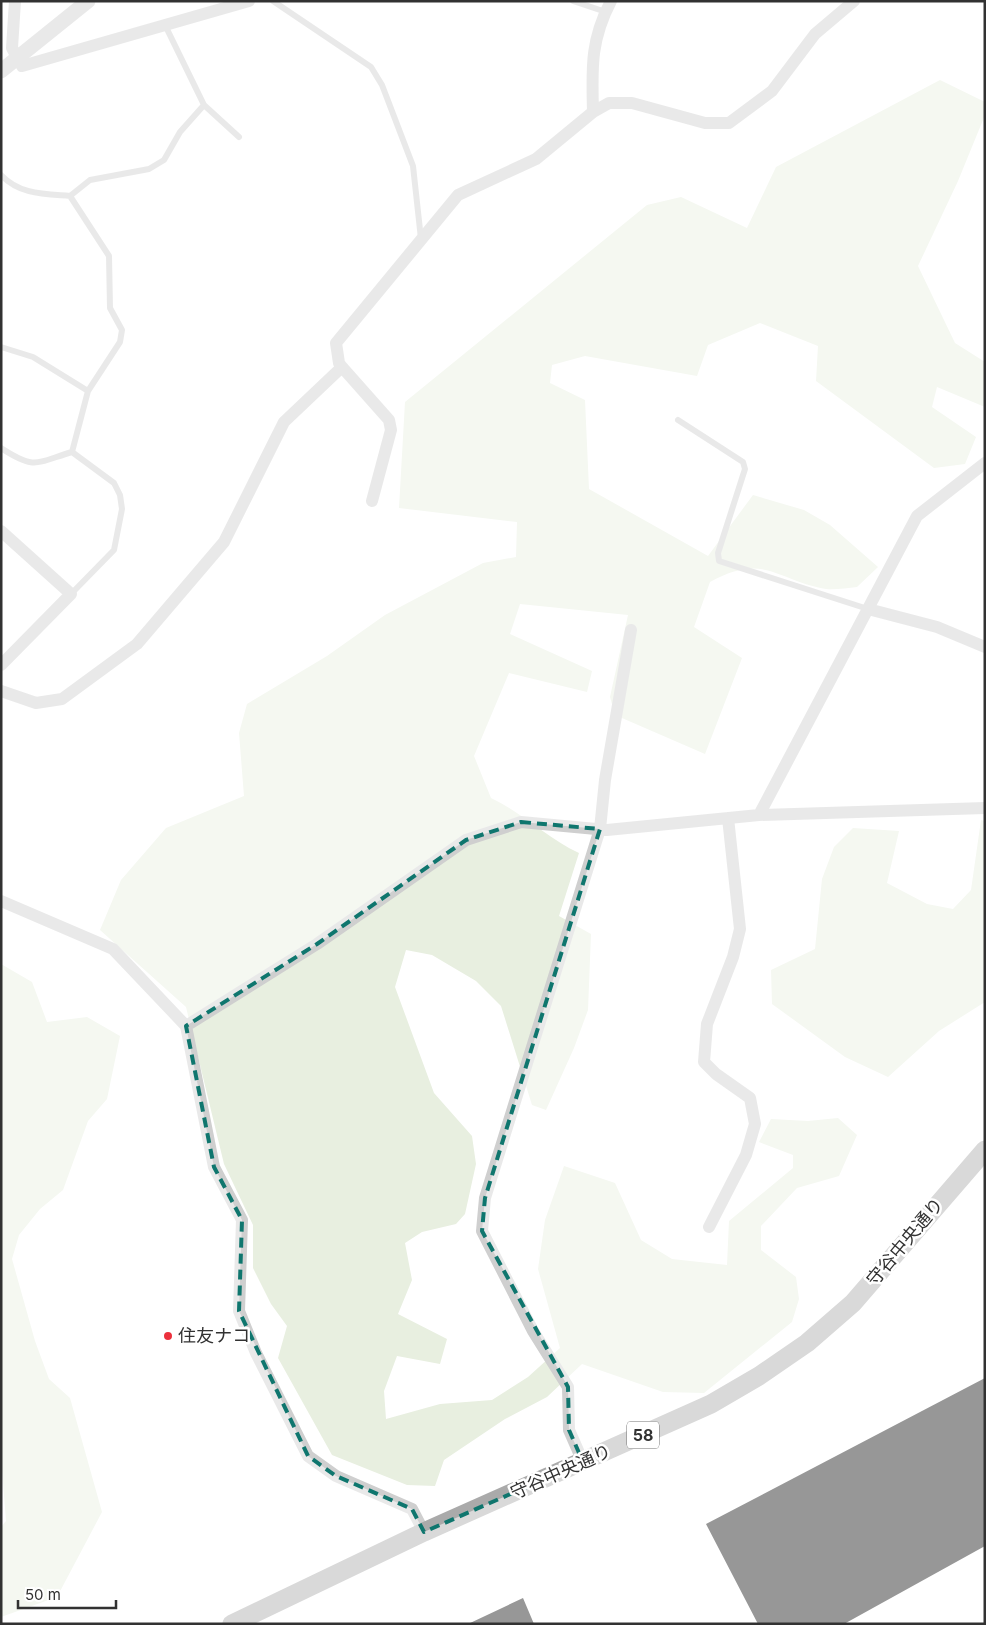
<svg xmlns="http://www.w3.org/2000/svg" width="986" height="1625" viewBox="0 0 986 1625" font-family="Inter,'Noto Sans JP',sans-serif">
  <rect width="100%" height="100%" fill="#fff"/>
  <path fill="#e8efe0" d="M940,80L985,102V115L958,181L918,266L955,343L985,362V407L937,387L932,407L976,437L965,464L934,468L816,381L818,346L760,323L708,345L697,376L585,356L552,365L550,383L585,400L589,489L708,556L753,495L804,510L830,525L878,567L857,587C847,588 835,590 826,589C775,580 765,552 710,582L694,627L742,658L705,754L615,715L610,697L628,615L520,604L510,634L592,671L587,692L509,673L474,756L491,798C523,813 547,838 579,853L559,916L591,934L588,1010L574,1048L546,1110L532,1105L501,1006L476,981L432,955L406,950L395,987L434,1093L472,1136L476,1164L465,1214L456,1224L422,1232L405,1243L412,1280L398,1314L447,1339L440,1364L397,1356L384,1391L386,1419L440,1404L492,1400L528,1377L560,1348L538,1269L545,1220L564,1166L615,1183L641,1240L672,1259L727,1265L729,1221L793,1168V1155L759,1142L771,1119L808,1121L838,1118L857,1135L839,1176L797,1188L761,1226V1250L796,1277L799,1299L792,1322L704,1393L663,1392L582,1364L547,1397L505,1419L444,1460L435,1486L407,1485L332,1455L278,1358L287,1326L271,1304L253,1268V1225L224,1164L186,1007L100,930L121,880L166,828L244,796L239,733L247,704L327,656L385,615L483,563L516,557L517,522L399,508L405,402L647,205L681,197L747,228L776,167Z
    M981,820L985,821V1002L939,1031L888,1077L845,1057L772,1004L771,970L815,949L822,879L834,847L853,828L899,831L887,883L927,904L953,909L971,890Z
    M1,964L32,982L47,1022L87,1017L120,1036L107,1099L88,1121L63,1190L40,1209L19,1235L12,1259L35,1341L49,1379L70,1398L102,1512L57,1597L1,1617V1527L6,1521L1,1457Z"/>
  <path fill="#191919" d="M985,1378V1546L844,1624H758L706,1524Z
    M523,1598L534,1624H468Z"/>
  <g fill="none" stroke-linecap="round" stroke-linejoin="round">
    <path stroke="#cfcfcf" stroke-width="6" d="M273,1L371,67L382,85L413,166L421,239
      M573,1L606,12
      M165,25L204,105L239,137
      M1,175C20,195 45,194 70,196L90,180L149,169L164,160L180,132L204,105
      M70,196L109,256L110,308L122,330L120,342L88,391L72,452L114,483L120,495L122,509L114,550L71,594
      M1,347L33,357L88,391
      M678,420L743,462L745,469L718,553L719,561L868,609
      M1,448C35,470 35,463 72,452"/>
    <path stroke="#cfcfcf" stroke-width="12" d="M15,1L12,48L22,66L249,1
      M593,112L609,103H632L705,123H729L772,91L815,34L854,1
      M372,501L391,430L389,420L342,367L339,363L336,343L458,195L536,159L593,112C592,69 590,41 611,1
      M1,531L71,594L1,665
      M868,609L937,627L985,647
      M1,691L36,703L62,699L137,644L224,542L284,422L342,367
      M759,815L917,516L985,463
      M1,901L113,949L186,1026L214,1167L242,1220L239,1311L256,1353L308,1456L336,1476L412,1509L424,1532
      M186,1026L317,944L466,840L521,822L607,830L759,815L985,808
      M709,1227L746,1155L755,1124L750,1098L716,1074L704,1062L707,1024L733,957L740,929L728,818
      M583,1462L569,1430L568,1387L533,1331L482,1231L485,1198L600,829L605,780L631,630"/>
    <path stroke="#cfcfcf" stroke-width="15" d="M1,71L88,1"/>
    <path stroke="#aaa" stroke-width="19" d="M232,1624L424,1532L711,1404L759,1376L807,1343L853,1303L985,1150"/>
  </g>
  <path d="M0 0H986V1625H0ZM521,822L600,829L485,1198L482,1231L568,1387L569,1430L583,1462L424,1532L412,1509L336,1476L308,1456L239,1311L242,1220L214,1167L186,1026L317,944L466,840Z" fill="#fff" fill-opacity=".55" fill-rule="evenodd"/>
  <path fill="none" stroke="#0f766e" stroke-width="4" stroke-dasharray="10 6" stroke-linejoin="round" d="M521,822L600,829L485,1198L482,1231L568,1387L569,1430L583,1462L424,1532L412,1509L336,1476L308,1456L239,1311L242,1220L214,1167L186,1026L317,944L466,840Z"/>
  <circle fill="#ec303c" stroke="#fff" stroke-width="2" cx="168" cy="1336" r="5"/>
  <g text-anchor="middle" stroke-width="5" stroke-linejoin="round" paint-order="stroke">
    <rect fill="#fff" stroke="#707070" stroke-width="1" x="627" y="1421.5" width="32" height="27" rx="4"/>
    <g font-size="16" font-weight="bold" fill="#323232">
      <text x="643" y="1441">58</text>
    </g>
    <g font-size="18" fill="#323232" stroke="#fff">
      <text transform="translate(905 1242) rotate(-50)" y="6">守谷中央通り</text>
      <text transform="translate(561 1472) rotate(-24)" y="6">守谷中央通り</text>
    </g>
    <g font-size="18" fill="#323232" stroke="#fff" text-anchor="start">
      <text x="178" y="1342">住友ナコ</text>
    </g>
  </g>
  <rect width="986" height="1625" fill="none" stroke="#323232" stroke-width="5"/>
  <path d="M18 1600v8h98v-8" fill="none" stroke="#323232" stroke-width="2.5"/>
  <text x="25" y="1600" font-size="15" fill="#323232" stroke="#ffffff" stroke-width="4" paint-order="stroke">50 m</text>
</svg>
